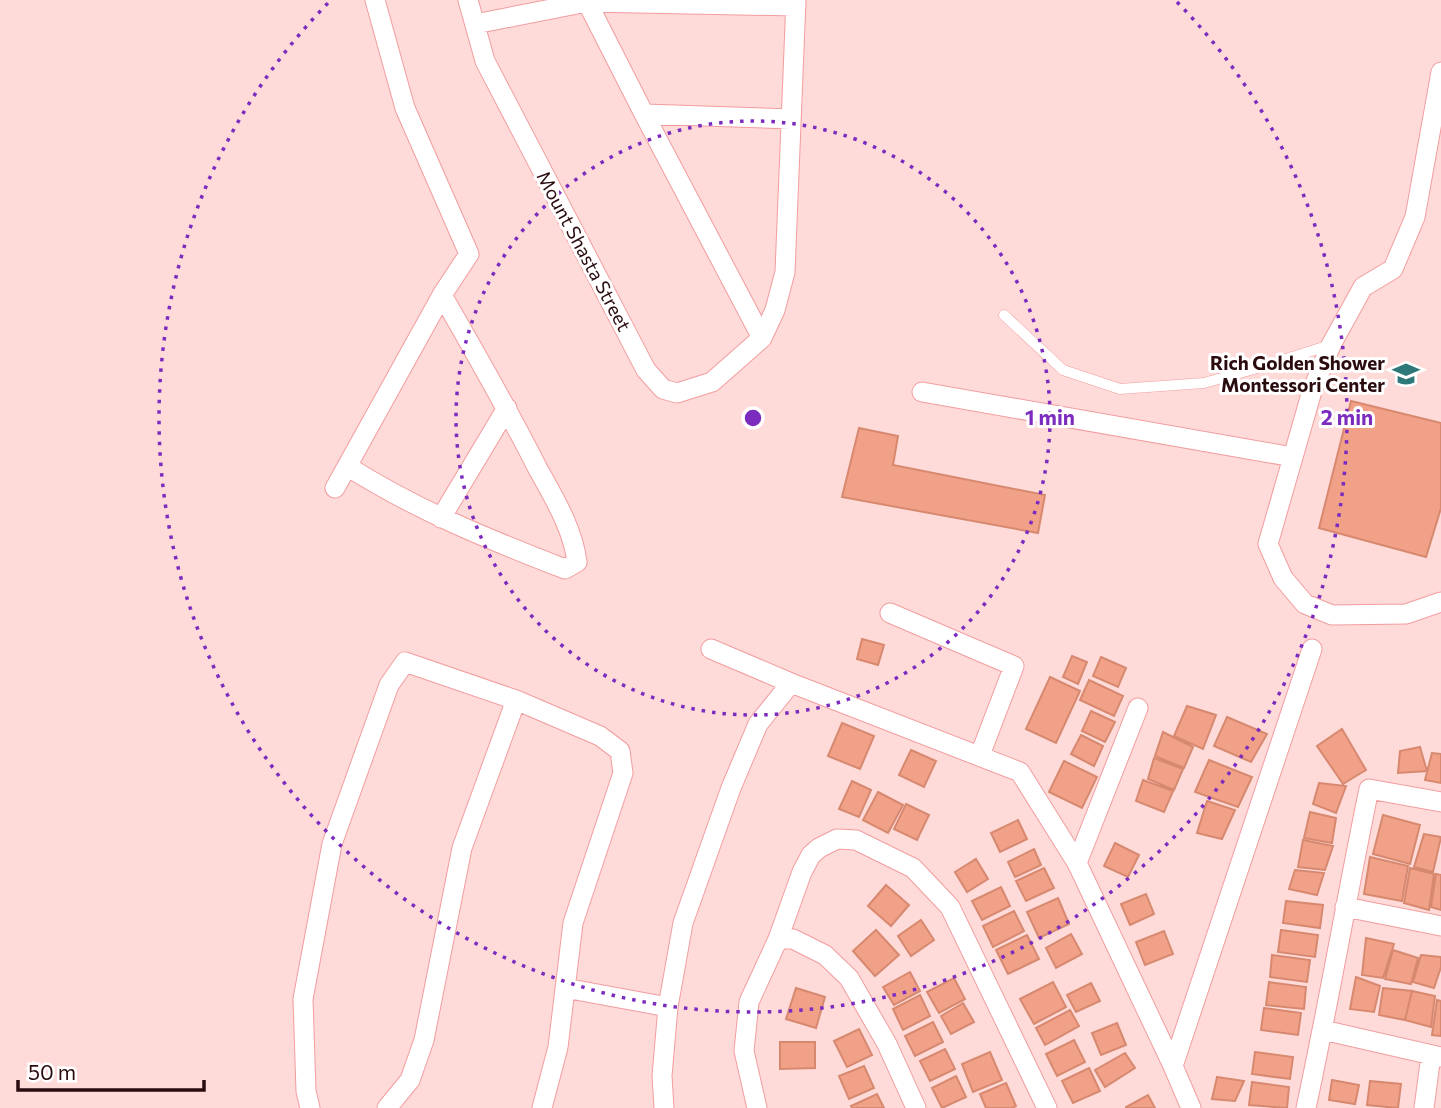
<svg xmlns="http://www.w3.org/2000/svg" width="1441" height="1108" viewBox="0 0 1441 1108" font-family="Commissioner,sans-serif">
  <rect width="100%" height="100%" fill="#fedad9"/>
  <path fill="#f1a188" stroke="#d78970" stroke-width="2" d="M1351,401L1441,423V508L1426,557L1319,528Z
    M859,428L898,436L893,465L1045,495L1038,533L842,497Z
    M862,639L884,645L878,665L857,659Z
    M1072,656L1087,662L1078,684L1063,677Z
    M1101,657L1126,668L1118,687L1093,676Z
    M1050,677L1080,691L1056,743L1026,729Z
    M1089,680L1123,696L1114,716L1080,700Z
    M1187,706L1216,715L1203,749L1174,736Z
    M1091,711L1115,722L1105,742L1082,731Z
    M1227,717L1267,734L1251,762L1214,746Z
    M842,723L874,736L860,769L828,756Z
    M1342,729L1366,770L1343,784L1317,746Z
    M1163,732L1193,747L1184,768L1155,756Z
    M1081,735L1103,746L1094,766L1071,754Z
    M1420,747L1427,771L1398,773L1400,751Z
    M911,750L936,761L924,787L899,775Z
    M1432,753L1441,754V783L1425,780Z
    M1154,758L1183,769L1174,790L1148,779Z
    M1209,760L1252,777L1238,807L1195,792Z
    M1064,761L1097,777L1082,808L1049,792Z
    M1143,780L1173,791L1164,812L1136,801Z
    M852,781L871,790L859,817L839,809Z
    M1319,783L1346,786L1336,813L1313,804Z
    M878,792L903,805L888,833L863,820Z
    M1207,801L1235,810L1222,839L1197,833Z
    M906,804L929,815L917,840L894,829Z
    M1310,812L1336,818L1332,843L1304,838Z
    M1383,815L1420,825L1410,864L1373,854Z
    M1018,820L1027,839L1000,852L991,833Z
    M1424,834L1441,837L1433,872L1414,867Z
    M1303,840L1333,846L1325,870L1298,867Z
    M1115,843L1139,855L1128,877L1104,866Z
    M1034,849L1041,865L1015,877L1008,862Z
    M1370,857L1408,866L1402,901L1364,894Z
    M976,859L988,879L967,892L955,872Z
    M1044,868L1054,888L1026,901L1016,881Z
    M1410,868L1434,874L1429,910L1404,903Z
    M1295,870L1324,873L1317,895L1289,889Z
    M1436,874L1441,875V910L1431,907Z
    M886,885L909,905L891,926L868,906Z
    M1001,887L1010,906L982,920L972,901Z
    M1146,894L1154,914L1130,925L1121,904Z
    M1058,898L1069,924L1039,938L1027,912Z
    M1286,901L1323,905L1320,928L1283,923Z
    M1014,911L1024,931L993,947L983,926Z
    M921,920L934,940L911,956L898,936Z
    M876,930L899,955L875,976L853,951Z
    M1281,930L1318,935L1315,957L1278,952Z
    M1164,931L1173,954L1145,965L1136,942Z
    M1071,934L1082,954L1056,968L1046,948Z
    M1027,935L1039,959L1008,974L996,950Z
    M1366,938L1394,944L1383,978L1362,975Z
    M1393,950L1418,958L1411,984L1385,979Z
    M1272,955L1310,960L1307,982L1270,977Z
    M1421,955L1441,957V967L1434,988L1413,982Z
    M910,972L920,991L894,1005L883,987Z
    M1356,977L1380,986L1374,1012L1350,1009Z
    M954,978L965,999L939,1013L927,992Z
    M1053,982L1066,1007L1034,1024L1020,999Z
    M1269,982L1306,987L1304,1009L1266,1005Z
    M1091,983L1100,1001L1076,1012L1067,995Z
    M796,988L825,997L816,1028L786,1019Z
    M1383,988L1412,991L1405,1020L1379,1015Z
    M1412,991L1435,996L1431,1027L1405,1020Z
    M920,995L930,1016L903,1030L893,1009Z
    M1437,1000L1441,1001V1036L1432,1035Z
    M963,1003L974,1022L951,1034L941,1016Z
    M1264,1008L1301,1013L1298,1035L1261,1030Z
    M1070,1010L1079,1026L1045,1045L1036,1028Z
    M933,1022L943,1042L915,1056L905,1036Z
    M1117,1023L1126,1045L1101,1055L1092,1033Z
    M859,1029L872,1055L847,1067L834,1041Z
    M1074,1040L1085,1062L1057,1076L1046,1054Z
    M780,1042H815V1068L780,1069Z
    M945,1049L955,1069L930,1081L920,1061Z
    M990,1052L1002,1080L973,1092L962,1064Z
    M1255,1052L1293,1057L1290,1079L1252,1074Z
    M1125,1053L1135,1068L1105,1087L1095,1070Z
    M864,1066L874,1088L849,1099L839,1076Z
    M1089,1068L1100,1091L1073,1103L1062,1081Z
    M956,1076L966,1097L942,1108L932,1088Z
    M1217,1077L1244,1081L1235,1101L1212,1099Z
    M1332,1080L1359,1085L1355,1104L1329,1100Z
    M1370,1081L1401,1084L1398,1108L1367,1105Z
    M1252,1082L1289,1087L1287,1108L1249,1105Z
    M1006,1083L1016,1106L1012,1108H986L980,1094Z
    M877,1094L884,1108H852L851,1106Z
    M1148,1095L1155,1108H1126V1107Z"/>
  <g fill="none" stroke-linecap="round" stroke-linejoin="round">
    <g stroke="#f29d9e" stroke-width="11">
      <path id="lane" d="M1004,315L1063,370L1120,389L1204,383L1268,365L1330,345"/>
    </g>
    <g stroke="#f29d9e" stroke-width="21">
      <path id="street" d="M468,0L485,61L646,370L663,389L677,393L712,382L762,338L775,310L785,272L796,0
        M587,2L796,6
        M475,24L587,2L644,114L762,338
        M1441,72L1415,217L1393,269L1363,287L1331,345L1312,391L1268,544L1283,578L1305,604L1332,615L1406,614L1441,602
        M644,114L791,119
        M922,392L1293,457
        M347,466C416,510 490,540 565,569L577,562C573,529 554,498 538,469C508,410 475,352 442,295
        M335,488L442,295L469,254L405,108L375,0
        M441,518L507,408
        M890,613L1014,666L980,755
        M711,649L791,683L1020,772L1077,863L1173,1066L1191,1108
        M1077,863L1138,708
        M1345,907L1441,926
        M778,939H793L825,955L849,978L887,1044L916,1108
        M565,988L668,1007
        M1323,1030L1441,1057
        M1173,1066L1312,649
        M310,1108L306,1091L303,999L332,844L389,685L405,662L516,700L600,736L620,751L623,773L573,923L558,1047L542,1108
        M387,1108L410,1080L424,1040L462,848L516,700
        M664,1108L662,1076L668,1007L683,923L731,788L758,724L791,683
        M757,1108L744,1051L749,1002L778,939L802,872L811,855L819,848L837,839L856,840L913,868L950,907L1047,1108
        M1306,1108C1329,1002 1347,895 1369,789L1441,802
        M1424,1108L1431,1055"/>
    </g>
    <use href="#lane" stroke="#fff" stroke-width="10"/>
    <use href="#street" stroke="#fff" stroke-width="19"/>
  </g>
  <g fill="none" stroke="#7b2cbf" stroke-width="3.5" stroke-dasharray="3.5 7">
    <circle cx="753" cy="418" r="297"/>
    <path d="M1177 2A594 594 0 1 1 329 2"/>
  </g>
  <defs>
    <g id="school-bare" transform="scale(2.1)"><path d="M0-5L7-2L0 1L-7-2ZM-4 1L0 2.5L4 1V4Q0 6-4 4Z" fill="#2e787a" stroke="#fff" stroke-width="2.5" paint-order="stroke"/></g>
  </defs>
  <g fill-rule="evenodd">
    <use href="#school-bare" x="1406" y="374"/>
  </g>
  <g text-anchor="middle" stroke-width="6" stroke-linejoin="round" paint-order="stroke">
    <g font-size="19" fill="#2a0b0e" stroke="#fff">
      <text transform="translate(584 251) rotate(62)" y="7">Mount Shasta Street</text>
    </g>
    <g font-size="19" font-weight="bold" fill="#2a0b0e" stroke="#fff" text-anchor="end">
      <text x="1385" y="370">Rich Golden Shower<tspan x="1385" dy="22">Montessori Center</tspan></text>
    </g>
  </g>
  <circle cx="753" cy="418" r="10" fill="#7b2cbf" stroke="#fff" stroke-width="3.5"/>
  <g font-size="21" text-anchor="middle" font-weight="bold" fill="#7b2cbf" stroke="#fff" stroke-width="6" stroke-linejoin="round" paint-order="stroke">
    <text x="1050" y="425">1 min</text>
    <text x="1347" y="425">2 min</text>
  </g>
  <path d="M18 1080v10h186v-10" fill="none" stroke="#2a0b0e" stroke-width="3.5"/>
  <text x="28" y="1080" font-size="21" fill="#2a0b0e" stroke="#ffffff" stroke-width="5" paint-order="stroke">50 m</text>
</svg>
